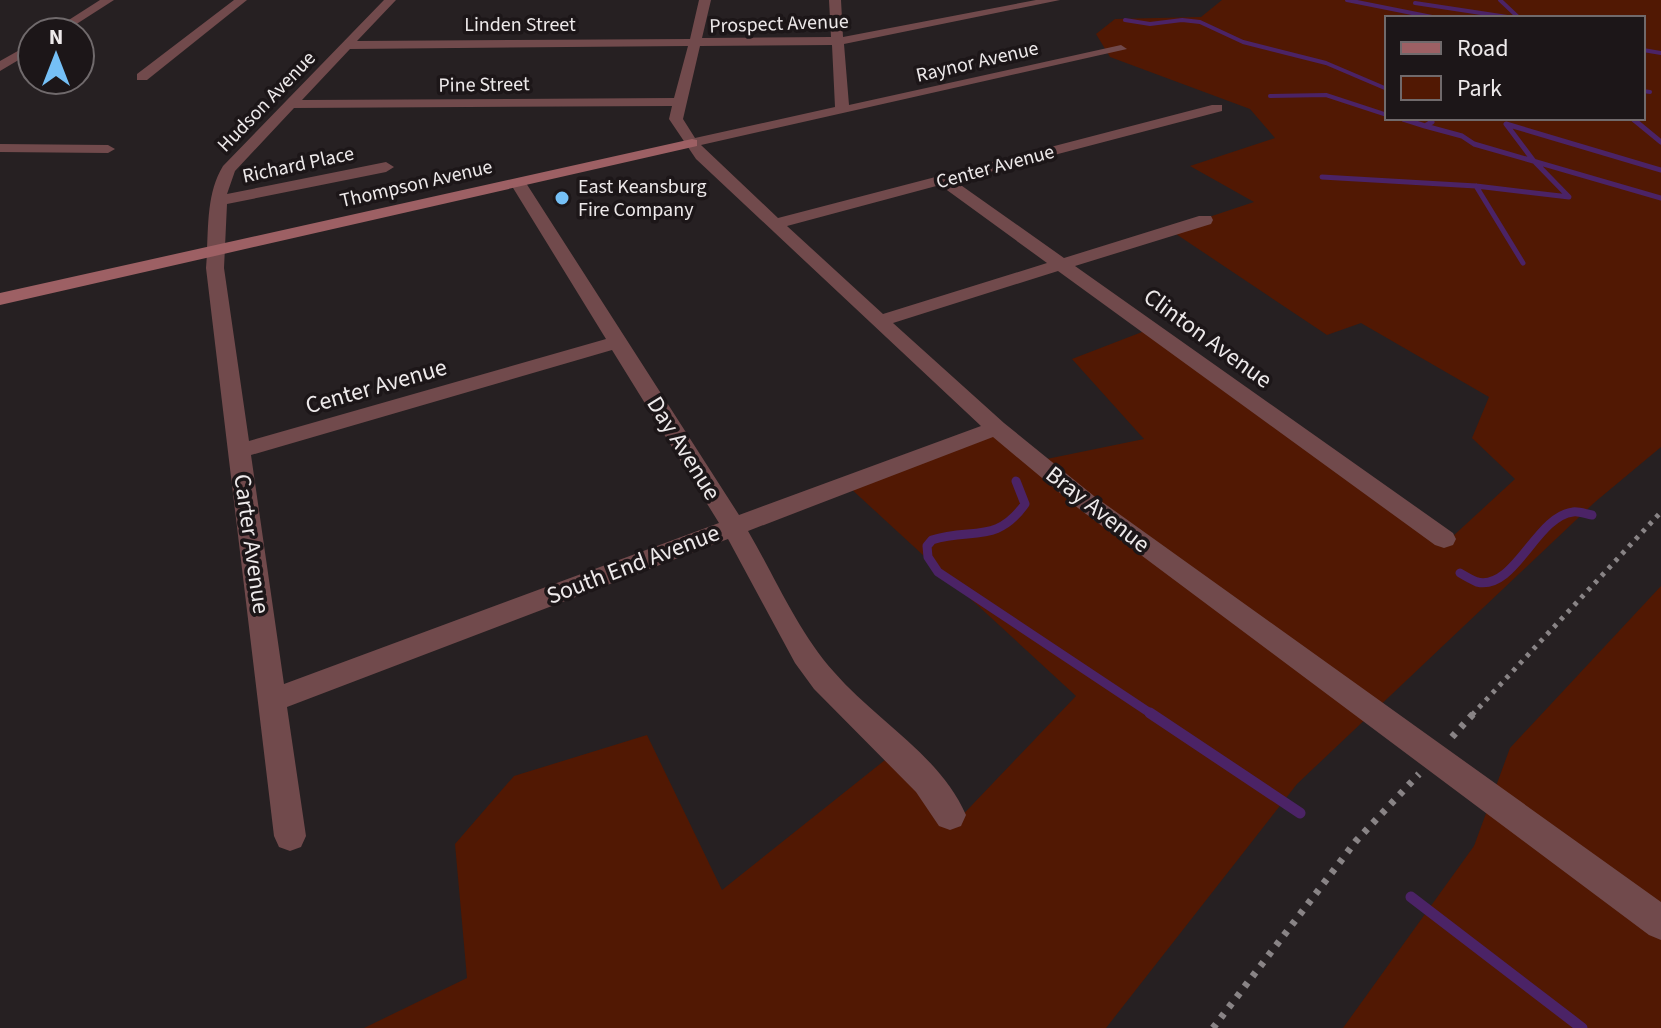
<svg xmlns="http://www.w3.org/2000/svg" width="1661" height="1028" viewBox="0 0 1661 1028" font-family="'Source Sans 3',sans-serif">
  <rect width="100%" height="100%" fill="#262022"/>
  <path fill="#511803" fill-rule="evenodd" d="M1222,0H1661V447L1595,502L1297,784L1106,1028H364L467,978L455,844L514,776L647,735L722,890L885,760L953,825L1076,696L848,486L999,426L1037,461L1144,439L1072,359L1155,327L1452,537L1515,479L1472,438L1489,397L1361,323L1327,335L1170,230L1254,202L1190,166L1275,138L1250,109L1110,57L1096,34L1115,19L1201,17ZM1387,18H1643V118H1387Z
    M1661,586V1028H1343L1474,846L1510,748Z"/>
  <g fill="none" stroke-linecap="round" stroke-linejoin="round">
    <path stroke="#4b2366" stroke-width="4" d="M1347,0L1437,18
      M1500,0L1518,17
      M1415,3L1514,18
      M1125,20L1150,24L1182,20L1200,22L1243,42L1326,63L1387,89
      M1643,50L1661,53
      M1643,91L1650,92
      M1270,96L1326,95L1387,115
      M1399,118L1410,121
      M1428,118L1431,121
      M1631,118L1635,121"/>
    <path stroke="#4b2366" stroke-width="5" d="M1403,119L1425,126
      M1429,119L1432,122L1425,126L1462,136L1474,144L1661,198
      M1633,119L1661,142
      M1322,177L1476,186L1569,197L1533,160L1506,124L1661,170
      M1476,186L1523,263"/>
    <path stroke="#4b2366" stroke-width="9" d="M1016,481L1025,504C996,545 971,527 932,540L927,546L928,557L938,572L1153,715
      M1460,573C1465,576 1472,580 1477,582C1515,591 1536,516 1573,512C1578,511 1586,514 1592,515"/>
    <path stroke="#4b2366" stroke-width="11" d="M1150,713L1300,813
      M1411,897L1582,1028"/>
    <path stroke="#898486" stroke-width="5" stroke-dasharray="4 6" stroke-linecap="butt" d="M1472,715L1661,512"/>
    <path stroke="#898486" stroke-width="7" stroke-dasharray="5 8" stroke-linecap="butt" d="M1452,737L1474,713
      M1213,1028L1356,841L1419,774"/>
    <path fill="#714a4c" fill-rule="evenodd" d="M100,0H114L64,32H50Z
      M234,0H247L147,80H137V74Z
      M384,0H396L357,41L690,39L699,0H711L702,38L831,37L829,0H841L843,37L1036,0H1060L844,44L849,105L1121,45L1127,49L701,145L778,218L1212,105H1222V111L955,181L1064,258L1199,216H1211L1213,220L1211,224L1075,266L1453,533L1456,539L1453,545L1444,548L1435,545L1058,271L893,323L1004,423L1094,496L1661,902V940L1649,935L1078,508L993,437L748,531C775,577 798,632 834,672C875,720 940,755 966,815L961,826L950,830L939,826L916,792L814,689L795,663L728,539L287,707L306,836L301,847L290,851L279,847L274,836L206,268C209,234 205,195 223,166ZM832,45L835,107L695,138L683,119L700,46ZM688,46L674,98L302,100L350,49ZM672,106L669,119L696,159L981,426L739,515L526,183L518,178L510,183L606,339L249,441L224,268L227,204L386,172L394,167L386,162L227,194L235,171L294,108ZM940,185L1047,263L883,314L787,226ZM612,350L719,523L284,684L251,455Z
      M32,43V52L0,71V61Z
      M0,144L108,145L115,149L108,153L0,152Z"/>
    <path fill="#9d6064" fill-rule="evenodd" d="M692,139L697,140V146L0,305V293Z"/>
  </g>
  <circle fill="#75c0f6" stroke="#1c1618" stroke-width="3" cx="562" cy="198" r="8"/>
  <g text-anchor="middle" stroke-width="7" stroke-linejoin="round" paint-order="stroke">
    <g font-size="20" fill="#ede9ea" stroke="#1c1618">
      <text transform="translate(779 23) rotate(-2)" y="7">Prospect Avenue</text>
      <text x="520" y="31">Linden Street</text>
      <text transform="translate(977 61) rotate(-13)" y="7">Raynor Avenue</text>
      <text transform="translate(484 84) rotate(-1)" y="7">Pine Street</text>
      <text transform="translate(266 101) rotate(-46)" y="7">Hudson Avenue</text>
      <text transform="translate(298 164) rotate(-12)" y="7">Richard Place</text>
      <text transform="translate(995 166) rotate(-15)" y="7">Center Avenue</text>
      <text transform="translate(416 183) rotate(-13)" y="7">Thompson Avenue</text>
    </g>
    <g font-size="20" fill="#ede9ea" stroke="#1c1618" text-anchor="start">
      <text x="578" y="193">East Keansburg<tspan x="578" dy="23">Fire Company</tspan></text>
    </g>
    <g font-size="24" fill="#ede9ea" stroke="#1c1618">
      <text transform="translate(1208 338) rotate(36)" y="8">Clinton Avenue</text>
      <text transform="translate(376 386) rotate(-16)" y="8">Center Avenue</text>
      <text transform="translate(684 448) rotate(58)" y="8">Day Avenue</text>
      <text transform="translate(1098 509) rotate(38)" y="8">Bray Avenue</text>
      <text transform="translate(252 544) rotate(82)" y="8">Carter Avenue</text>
      <text transform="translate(633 564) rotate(-21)" y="8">South End Avenue</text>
    </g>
  </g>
  <rect x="1385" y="16" width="260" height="104" fill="#1c1618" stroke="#706a6c" stroke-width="2"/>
  <rect x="1401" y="42" width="40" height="12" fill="#9d6064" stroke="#706a6c" stroke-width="2"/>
  <text x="1457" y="56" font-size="24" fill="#ede9ea">Road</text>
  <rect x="1401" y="76" width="40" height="24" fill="#511803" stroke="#706a6c" stroke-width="2"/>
  <text x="1457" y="96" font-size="24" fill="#ede9ea">Park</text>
  <g transform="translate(56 56)"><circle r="38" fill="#1c1618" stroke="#706a6c" stroke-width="2"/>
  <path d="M0-6L14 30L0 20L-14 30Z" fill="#75c0f6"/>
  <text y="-12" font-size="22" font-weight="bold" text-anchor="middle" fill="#ede9ea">N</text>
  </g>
</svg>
